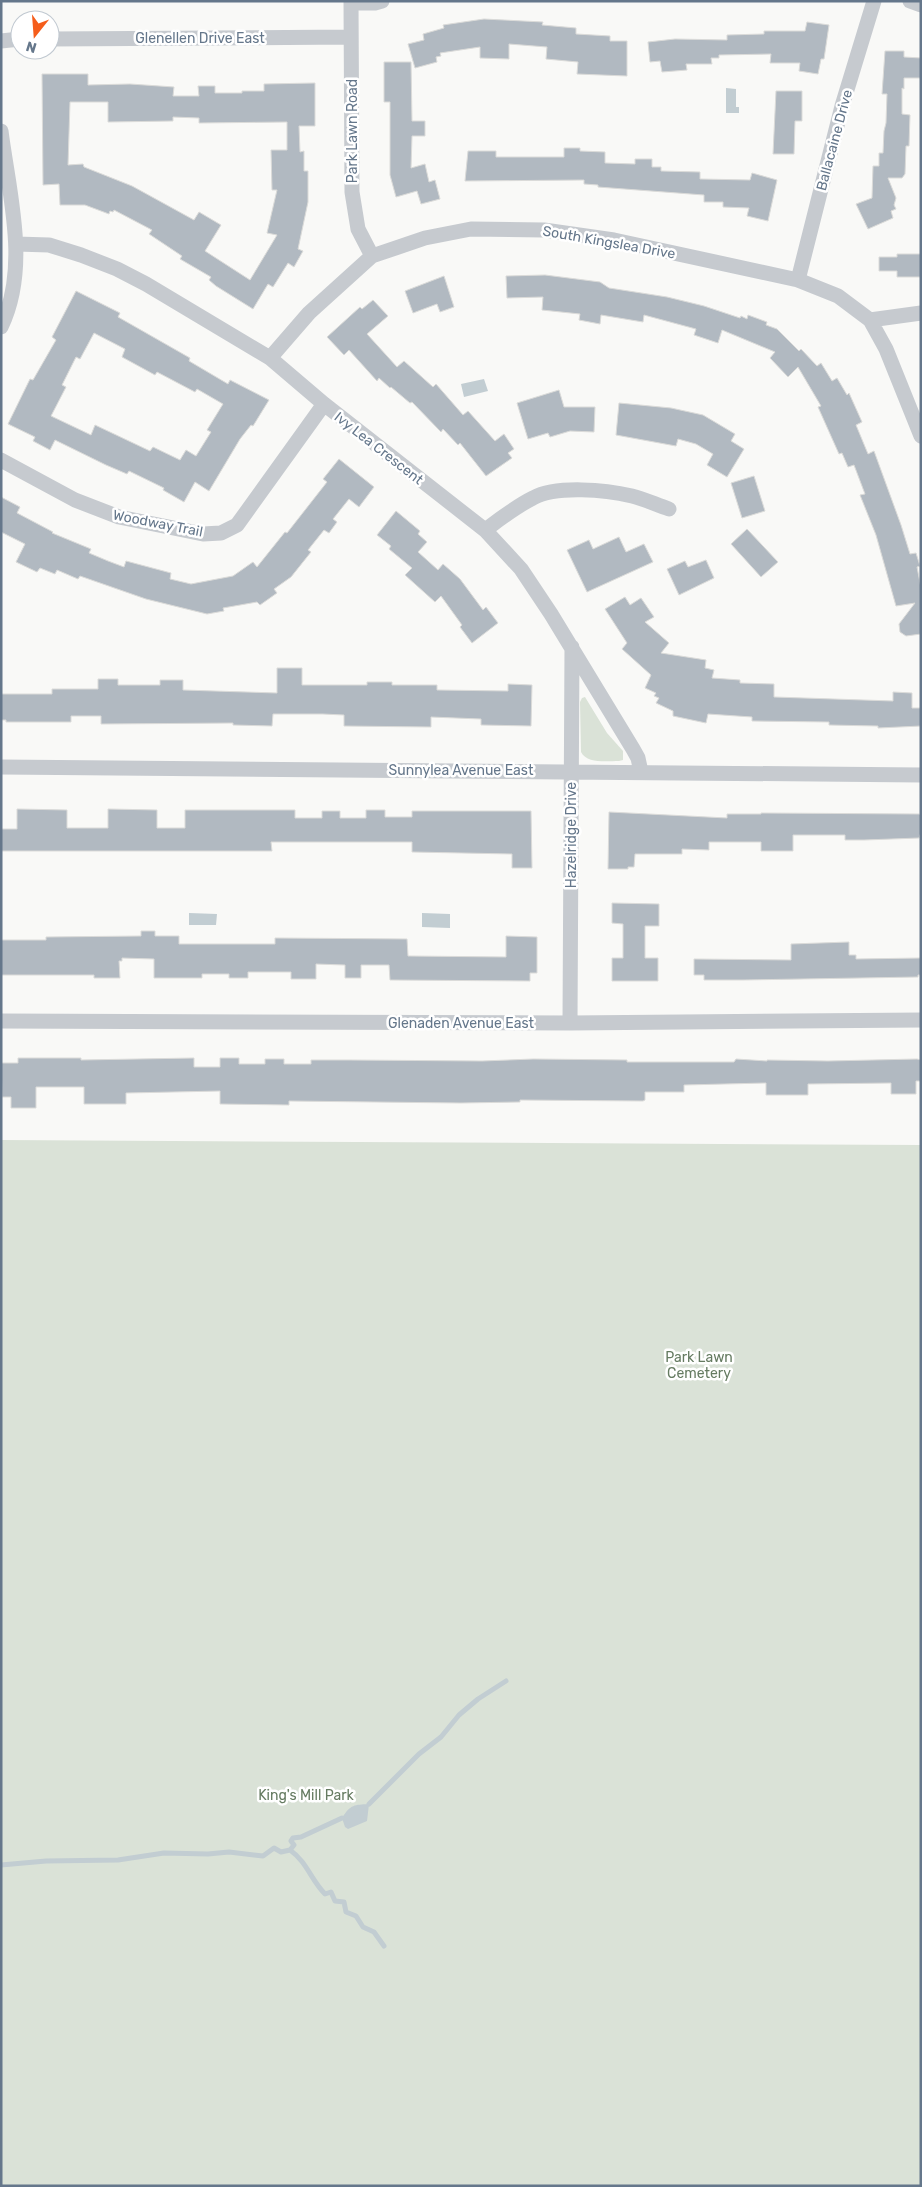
<svg xmlns="http://www.w3.org/2000/svg" width="922" height="2187" viewBox="0 0 922 2187" font-family="Rubik,sans-serif">
  <rect width="100%" height="100%" fill="#f9f9f7"/>
  <path fill="#dae2d7" d="M585,697L607,733L623,751V760L619,761C607,761 587,764 581,752L580,702L582,698Z
    M1,1140L921,1145V2186H1Z"/>
  <path fill="#c2cdd2" d="M726,88L736,89V107H739V113H726Z
    M484,379L488,391L464,397L461,384Z
    M189,913L217,914L216,925H189Z
    M422,913L450,914V928L422,927Z
    M369,1804L367,1821L348,1829L345,1827L342,1818C351,1804 354,1805 369,1804Z"/>
  <g fill="none" stroke-linecap="round" stroke-linejoin="round">
    <path stroke="#c2cdd2" stroke-width="5" d="M369,1804L419,1754L441,1737L459,1715L478,1699L506,1681
      M290,1850L294,1845L291,1841L293,1838L301,1837L342,1818
      M1,1865L46,1861L118,1860L164,1853L208,1854L229,1852L263,1856L274,1848L281,1852L290,1850C307,1862 311,1880 325,1894L331,1892L335,1901L344,1902L346,1912L356,1916L363,1927L374,1932L384,1946"/>
  </g>
  <path fill="#b1b9c1" stroke="#dbdbd9" fill-rule="evenodd" d="M484,19L543,22L542,25L576,28V34L610,36V41H627V76L577,74L578,62L546,59L547,47L509,44V59L480,58V47L440,53L441,56L436,57L437,62L415,68L408,44L424,40L423,34L444,28L443,25Z
    M807,22L829,25L824,59H821L818,74L799,71L800,63H770L771,54L719,55V58H711L712,64H686L687,70L662,72L660,61L650,62L648,42L675,39L727,40V35L764,34V31H805Z
    M885,51H904V57L921,58V78H904V89L902,88V114L910,115L909,146H906L905,174L902,178H888L896,198L894,205L896,209L891,211L893,218L868,229L856,204L872,198L873,166H879V153H883L884,131L886,123L887,94H882Z
    M384,62H411L412,121H425V136H412L411,168L425,164L429,182L435,180L440,199L421,204L417,191L396,197L390,175V102H384Z
    M42,74H88V85L130,84L174,87L173,96H199L198,86H215V93H242V91H264V84L315,83V126H299L300,152L304,151V171H308V202L298,249L303,251L294,267L288,263L273,287L268,284L253,309L216,286L209,280L211,277L180,259L182,256L149,234L152,230L114,210L113,212L110,211L109,214L85,205H60L59,184L43,185ZM70,102H108V122L173,121V117L199,118V123L287,122V150H271L272,190H277L267,233L277,235L250,280L205,251L221,225L199,212L194,220L132,186L84,167L83,164L68,165Z
    M776,91H802V121H795L794,154H773Z
    M564,148H580V151L605,152V163L635,164V159H652V167H661V171L700,172V179L750,180L752,173L777,180L768,221L747,216L749,208L723,207V202H704V195L598,187V185L584,184V180L465,181L468,151H496V157H564Z
    M897,254H921V277H897V271H879V257H897Z
    M545,275L600,282L609,288L667,297L704,306L740,318L741,316L747,319L748,315L767,322L766,325L777,329L799,351L801,349L817,366L821,363L832,381L837,378L847,395L849,393L862,422L856,425L868,454L874,451L901,525L910,554L916,553L920,566L917,567L921,588V634L906,636L900,632L899,624L915,603L896,606L876,535L860,495L865,494L854,465L848,467L842,453L839,454L818,407L821,406L798,367L788,377L770,358L775,352L722,330L718,343L694,335L696,329L644,315L643,322L601,315L600,324L579,320L580,314L542,310L543,297L507,298L506,276Z
    M444,276L454,307L440,312L437,304L413,313L405,291Z
    M76,291L120,313L118,317L190,358L189,361L228,384L230,380L269,400L253,426L251,425L240,439L209,491L195,482L184,502L163,490L164,488L129,471L127,474L106,465L55,440L50,450L33,441L35,437L8,424L30,379L33,380L56,340L52,337ZM94,333L125,349L122,357L155,375L157,372L195,392L197,389L223,404L207,430L211,432L196,456L186,450L180,460L153,447L150,451L95,425L91,435L51,416L66,387L62,385L76,357L80,359Z
    M373,300L388,316L367,334L397,367L404,361L433,387L436,384L463,415L468,411L495,441L504,434L514,449L508,453L512,458L486,476L460,443L458,445L443,429L441,432L412,402L410,403L391,387L390,388L379,378L377,381L349,350L344,355L327,337L360,307L362,309Z
    M559,390L564,407H595L594,432L570,431L550,437L548,433L528,439L517,403Z
    M619,403L671,408L703,415L735,434L731,441L744,449L727,477L707,465L713,454L696,444L678,439L676,446L616,435Z
    M339,459L374,487L359,507L349,499L333,519L337,522L329,533L324,530L308,550L311,552L291,577L274,589L277,593L260,605L257,602L223,608L224,611L207,614L146,599L80,576L78,579L57,570L55,574L40,568L37,572L16,562L25,544L1,532V497L20,507L17,513L53,532L52,533L91,549L89,553L108,561L124,567L126,561L171,573L170,579L191,584L233,576L253,562L257,567L285,532L287,533L327,482L323,479Z
    M754,476L765,511L742,518L731,483Z
    M396,511L420,531L418,534L427,542L418,552L438,570L443,564L460,579L483,610L486,607L498,623L472,643L460,627L462,625L441,596L435,602L405,575L412,568L389,549L391,546L377,535Z
    M747,529L778,562L761,577L731,544Z
    M619,537L626,552L644,544L653,562L587,592L567,550L589,540L593,549Z
    M706,560L714,578L679,595L667,569L685,561L688,567Z
    M625,597L630,605L641,598L654,617L645,622L669,643L661,653L706,660L705,668L714,670L712,678L740,680V683L774,684V697L893,701V692L912,693V708H921V726L878,728V726L829,725V722L752,721V717L708,714L706,723L673,716V711L656,703L659,698L654,696L656,693L645,688L651,675L622,649L627,643L605,609Z
    M277,668H302V685H367V682H392V685H437V690L508,691V684L532,685L531,726L481,725V719L431,717V727L344,726V715L323,714H273L272,726L233,725V723L101,724V716H71V722H6V720H1V694H52V689H98V679H118V685H160V680H183V690L277,693Z
    M17,809L67,810V828H108V809L157,810V828H185V810H295V818H322V811H340V818H366V810H385V817H412V811H531L532,868H512V854L412,852V842H271L272,851H1V829H17Z
    M609,812L727,818V814H761V813L919,814L921,815V832L919,838L864,840H845V835H793V851H761V842H709V850L682,849V854H635L634,867H628V869H608Z
    M612,903L659,904V926H645V958H658V981H612V958H623V924L612,923Z
    M141,931H155V936H179V944H275V938L407,939L408,956L506,957V936L537,937V973H530V981L390,980L389,965H361V978H345V965L316,964V979H291V972H248V978H229V974H202V978H154V959L122,958V961H119L120,978H94V975H1V940H46V937L141,936Z
    M849,942V955H856V959L921,958V975H918V977L743,980H704V975H694V959L791,960V944Z
    M18,1058H81V1060L194,1058V1067H220V1058H239V1064H265V1059H284V1064H311V1060H348L482,1061L533,1059L627,1060V1062H734L736,1059L767,1061V1060L828,1061L917,1059L921,1060V1081H916V1094H891V1083L808,1084V1095H766V1083L684,1085V1092H645V1100L643,1101L520,1100V1102L461,1103L289,1101V1105L220,1104V1091L126,1093V1104H84V1087H36V1108H11V1097H2L1,1063H18Z"/>
  <g fill="none" stroke-linecap="round" stroke-linejoin="round">
    <path stroke="#c6cacf" stroke-width="15" d="M351,1L352,192L358,229L372,256
      M910,1L921,5
      M351,3H375L382,1
      M50,39L351,37
      M1,41L20,39
      M1,131C9,194 30,267 1,327
      M16,244L49,245L81,255L117,269L146,284L270,358L324,404L485,530L521,569L551,614L633,749L638,758L641,772
      M798,280L842,106L874,1
      M870,320L921,313
      M270,358L309,313L372,256L425,238L471,229L544,230L614,240L798,280L838,296L870,320L886,349L921,436
      M1,460L75,500L119,517L203,534L221,533L237,525L324,404
      M485,530C500,519 515,507 533,498C557,485 606,490 632,496C644,499 657,505 669,509
      M1,767L921,775
      M1,1021L570,1023L921,1020
      M570,1023L572,647"/>
  </g>
  <g text-anchor="middle" stroke-width="5" stroke-linejoin="round" paint-order="stroke">
    <g font-size="14" fill="#65778b" stroke="#fff">
      <text x="200" y="43">Glenellen Drive East</text>
      <text transform="translate(352 131) rotate(-90)" y="5">Park Lawn Road</text>
      <text transform="translate(834 140) rotate(-75)" y="5">Ballacaine Drive</text>
      <text transform="translate(609 242) rotate(10)" y="5">South Kingslea Drive</text>
      <text transform="translate(379 448) rotate(38)" y="5">Ivy Lea Crescent</text>
      <text transform="translate(158 523) rotate(11)" y="5">Woodway Trail</text>
      <text x="461" y="775">Sunnylea Avenue East</text>
      <text transform="translate(571 835) rotate(-90)" y="5">Hazelridge Drive</text>
      <text x="461" y="1028">Glenaden Avenue East</text>
    </g>
    <g font-size="14" fill="#657b61" stroke="#fff">
      <text x="699" y="1362">Park Lawn<tspan x="699" dy="16">Cemetery</tspan></text>
      <text x="306" y="1800">King's Mill Park</text>
    </g>
  </g>
  <rect width="922" height="2187" fill="none" stroke="#65778b" stroke-width="5"/>
  <g transform="translate(35 35) rotate(197)"><circle r="24" fill="#ffffff" stroke="#c1c9d1"/>
  <path d="M0-4L9 19L0 12L-9 19Z" fill="#f55d1b"/>
  <text y="-8" font-size="14" font-weight="bold" text-anchor="middle" fill="#65778b">N</text>
  </g>
</svg>
